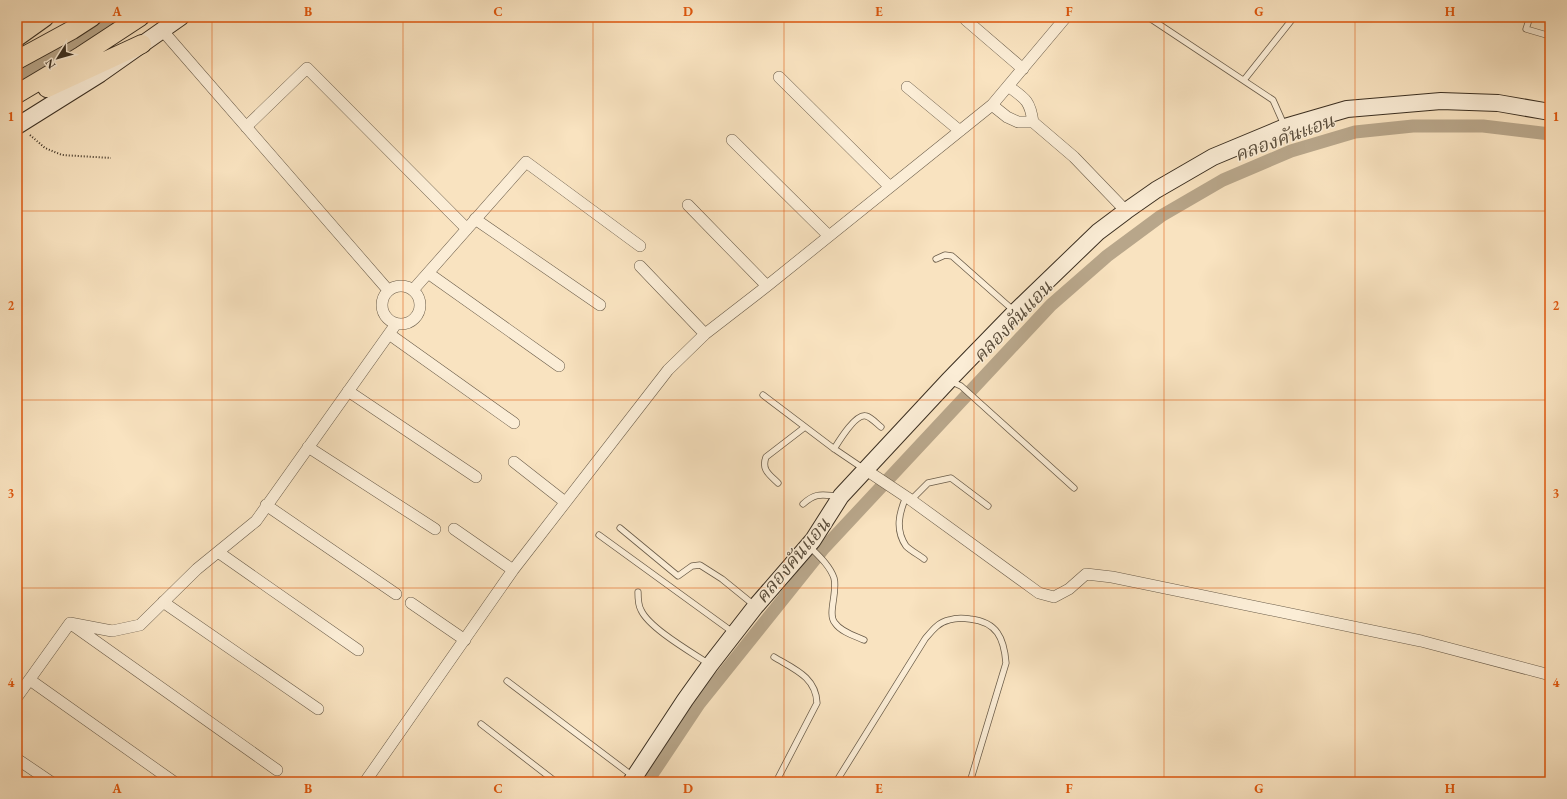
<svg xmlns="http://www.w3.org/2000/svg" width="1567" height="799" viewBox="0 0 1567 799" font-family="'EB Garamond','Noto Serif Thai',serif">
  <rect width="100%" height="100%" fill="#f9e3c0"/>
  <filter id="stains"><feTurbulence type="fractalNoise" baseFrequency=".005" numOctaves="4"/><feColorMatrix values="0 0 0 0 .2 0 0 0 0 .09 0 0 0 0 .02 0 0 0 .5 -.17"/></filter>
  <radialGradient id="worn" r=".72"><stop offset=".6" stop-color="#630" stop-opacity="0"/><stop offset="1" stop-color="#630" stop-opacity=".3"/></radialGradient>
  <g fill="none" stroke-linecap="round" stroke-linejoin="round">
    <path stroke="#b8a68a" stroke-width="13" d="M17,76L113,17
      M647,782L699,704L824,548L1051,305L1107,256L1161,216L1223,180L1291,151L1355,132L1413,126H1483L1550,134"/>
    <g stroke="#6a5c49" stroke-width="7">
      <path id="lane" d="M1148,17L1273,100L1285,127
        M1530,17L1526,29L1550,36
        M1244,80L1294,17
        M936,259L945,255L952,256L1013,310
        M950,381L961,386L1074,488
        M763,395L833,448L864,469
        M834,449C839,441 856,413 866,416C871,417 877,424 881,427
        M778,483C770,475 761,470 766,457L805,427
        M906,497C899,513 895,530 906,546C911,551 919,555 924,559
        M911,500L928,483L951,478L988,506
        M803,504C816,492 822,495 838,496
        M620,528L678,576L692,566L700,565L722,579L754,605
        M599,535L734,633
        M810,547C819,556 830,566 834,578C838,592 827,614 835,623C841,632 855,636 864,640
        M638,592C638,599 638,605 641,610C649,628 691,652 709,664
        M774,657C794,669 816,677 817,703L776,782
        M507,681L634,777
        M481,724L556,782
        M836,782L925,639C931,632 938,622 949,620C955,618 964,618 970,619C997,622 1004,638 1006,663L970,782"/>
    </g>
    <g stroke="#6a5c49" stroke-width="12">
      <path id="street" d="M966,20L1023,69
        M162,30L388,290
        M779,77L890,187
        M1008,86C1026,99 1030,101 1033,122
        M907,87L960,131
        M992,105L1007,117L1018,122H1033L1074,157L1126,211
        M246,127L307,68L467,229
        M732,140L829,236
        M688,205L767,286
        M475,219L600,305
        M640,266L705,334
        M428,273L559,366
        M382 305a19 19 0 1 1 38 0a19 19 0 1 1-38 0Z
        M413,290L526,162L640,246
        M389,334L514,423
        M348,391L476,477
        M308,447L435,529
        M514,462L565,502
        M866,470L911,500L1039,593L1054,597L1069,589L1086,574L1112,577L1421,641L1550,675
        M266,505L396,594
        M454,529L513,570
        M218,552L358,650
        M163,602L318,709
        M411,603L465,640
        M74,626L277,770
        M30,680L174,782
        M17,697L70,623L112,631L140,625L197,569L256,521L396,324
        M17,759L51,782
        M365,782L513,570L668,370L705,334L767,286L992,105L1066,17"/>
    </g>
    <g stroke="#3b2f21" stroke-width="18">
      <path id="secondary" d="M17,126L100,74L181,17
        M631,782L685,700L710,665L755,607L813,540L841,496L949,380L1015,312L1098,232L1126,211L1156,190L1213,157L1285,127L1347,109L1441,101L1498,103L1550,112"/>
    </g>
    <g stroke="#3b2f21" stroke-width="20">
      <path id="primary" d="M17,37L45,17
        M17,60L72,30L92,17
        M47,88L142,44
        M17,94L79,57L140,17"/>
    </g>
    <path stroke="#3b2f21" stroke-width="2" stroke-dasharray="1 2" stroke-linecap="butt" d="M30,135L45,148L62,155L111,158"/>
    <use href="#lane" stroke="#fbedd6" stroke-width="5.5"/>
    <use href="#street" stroke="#fbedd6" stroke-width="11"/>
    <use href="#secondary" stroke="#fbedd6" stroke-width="16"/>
    <use href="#primary" stroke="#f9e3c0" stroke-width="18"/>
  </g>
  <path fill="none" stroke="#df570d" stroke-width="1" stroke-opacity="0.55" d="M212,17V782M403,17V782M593,17V782M784,17V782M974,17V782M1164,17V782M1355,17V782M17,211H1550M17,400H1550M17,588H1550"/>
  <g text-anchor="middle" stroke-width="3" stroke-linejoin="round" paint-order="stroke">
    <g font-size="19" font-style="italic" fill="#5a4d3b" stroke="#fbedd6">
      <text transform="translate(1284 137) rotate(-20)" y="7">คลองคันแอน</text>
      <text transform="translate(1012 321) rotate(-46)" y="7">คลองคันแอน</text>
      <text transform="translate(792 560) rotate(-50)" y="7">คลองคันแอน</text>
    </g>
  </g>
  <rect width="1567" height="799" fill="none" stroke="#f9e3c0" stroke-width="44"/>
  <g transform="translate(58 58) rotate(233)" stroke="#fbedd6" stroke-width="3" paint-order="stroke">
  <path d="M0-3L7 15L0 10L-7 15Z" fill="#3b2f21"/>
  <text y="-6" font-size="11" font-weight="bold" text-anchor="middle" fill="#3b2f21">N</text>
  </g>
  <rect x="22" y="22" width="1523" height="755" fill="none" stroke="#df570d" stroke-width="1.5"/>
  <g font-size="13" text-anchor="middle" font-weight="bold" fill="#df570d">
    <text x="117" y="16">A</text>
    <text x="308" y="16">B</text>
    <text x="498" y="16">C</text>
    <text x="688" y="16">D</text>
    <text x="879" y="16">E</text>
    <text x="1069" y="16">F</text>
    <text x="1259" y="16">G</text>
    <text x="1450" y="16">H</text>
    <text x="11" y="121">1</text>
    <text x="1556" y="121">1</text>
    <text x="11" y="310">2</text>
    <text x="1556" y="310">2</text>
    <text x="11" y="498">3</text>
    <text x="1556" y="498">3</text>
    <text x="11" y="687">4</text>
    <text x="1556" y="687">4</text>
    <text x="117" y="793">A</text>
    <text x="308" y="793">B</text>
    <text x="498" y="793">C</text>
    <text x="688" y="793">D</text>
    <text x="879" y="793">E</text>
    <text x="1069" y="793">F</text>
    <text x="1259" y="793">G</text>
    <text x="1450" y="793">H</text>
  </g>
  <rect width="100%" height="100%" filter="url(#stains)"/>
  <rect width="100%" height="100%" fill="url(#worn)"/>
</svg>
